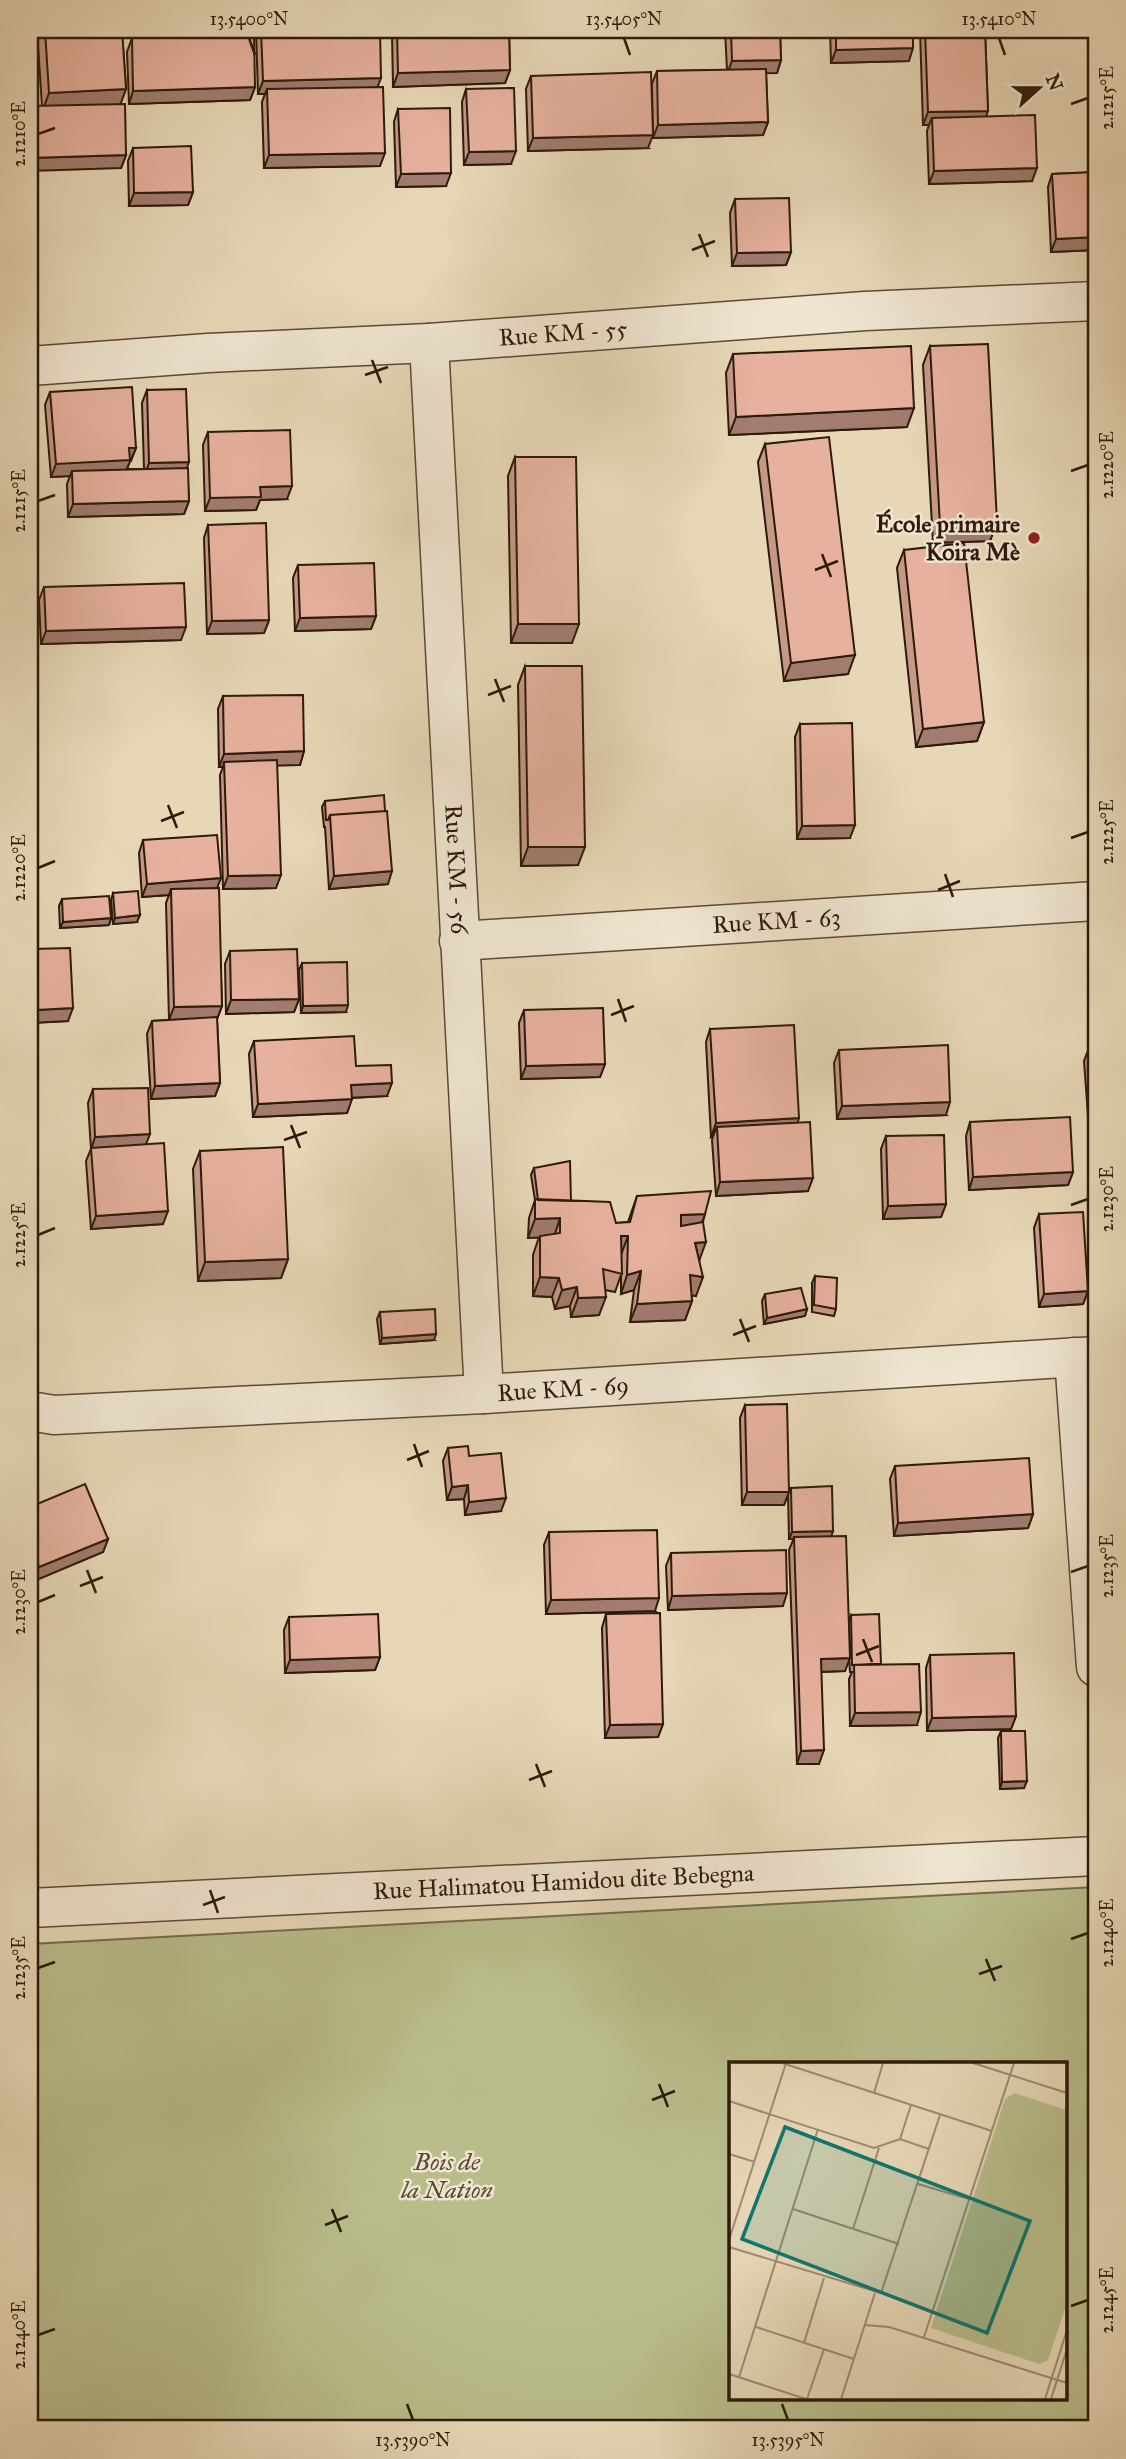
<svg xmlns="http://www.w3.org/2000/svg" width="1126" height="2459" viewBox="0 0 1126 2459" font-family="'IM FELL Great Primer',serif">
  <rect width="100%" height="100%" fill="#e7d7b6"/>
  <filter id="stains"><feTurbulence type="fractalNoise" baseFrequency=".00286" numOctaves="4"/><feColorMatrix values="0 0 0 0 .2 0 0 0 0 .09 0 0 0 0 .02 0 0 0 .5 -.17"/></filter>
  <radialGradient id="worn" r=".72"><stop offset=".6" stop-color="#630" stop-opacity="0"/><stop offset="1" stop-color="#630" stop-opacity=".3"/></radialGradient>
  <path fill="#b9bd8b" stroke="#736c4c" stroke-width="2" fill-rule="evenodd" d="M1096,1887V2429H30V1944ZM730,2064H1065V2398H730Z"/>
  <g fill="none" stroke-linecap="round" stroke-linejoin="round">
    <g stroke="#5c4936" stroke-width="41">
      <g id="street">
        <path id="s1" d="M429,343L484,1394"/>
        <path id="s2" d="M30,366L208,353L429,343L865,311L1096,301"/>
        <path id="s3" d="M459,941L1096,901"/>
        <path d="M1074,1357L1096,1667"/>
        <path id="s4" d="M30,1411L54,1415L484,1394L1096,1356"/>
        <path id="s5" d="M30,1908L1096,1856"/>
      </g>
    </g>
    <use href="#street" stroke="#efe5d0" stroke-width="38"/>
  </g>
  <path fill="#c69888" stroke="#2d1a0c" stroke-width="2" d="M37,30H122L126,89L120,104L126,155L121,168L36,106H42Z
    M256,30H380L378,87L380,166L264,168L262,102L265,94H258Z
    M393,30H509L510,70L505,83L393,87L392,33Z
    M725,30H780L781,60L777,73H766L768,122L763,135L653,138L652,84L657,71L727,70Z
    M830,30H913L909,61L831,63Z
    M920,30H985L988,111L985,116L1032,181L929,184L927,131L929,125H923Z
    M132,38L255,87L250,100L129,104L127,52Z
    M531,76L648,148L528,151L526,89Z
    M466,89L511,164L464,165L462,102Z
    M398,109L446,186L396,187L394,122Z
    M133,148L193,192L188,205L129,206L128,161Z
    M1096,172V250L1051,252L1048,187L1052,174Z
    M735,199L791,252L786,265L732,266L730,213Z
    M930,346L997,522L990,541L933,543L923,365Z
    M733,354L907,427L729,435L726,373Z
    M147,390L187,468L189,501L184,514L68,517L67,484L70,476L51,477L45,405L50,392L136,448L131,461H130L127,469H144L142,403Z
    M208,432L287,499L260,500L256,510L205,511L203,445Z
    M765,444L848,674L784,681L758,462Z
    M515,457L572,643H511L508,476Z
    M208,525L269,620L264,633L207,634L204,538Z
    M904,550L984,722L977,741L916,747L897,568Z
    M298,565L376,616L371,629L295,631L293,578Z
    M44,587L181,640L41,644L39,600Z
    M525,666L578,865L521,866L518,685Z
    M223,696L304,751L300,765H277L276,888L223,889L220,775L223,767H219L218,709Z
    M800,724L850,838L797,839L795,737Z
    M325,801L385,811L388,884L329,889L325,827H324L322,807Z
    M143,840L218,888L222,1006L217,1019L220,1083L215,1096L151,1099L147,1034L152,1021L169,1020L166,903L169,895L142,897L139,853Z
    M113,893L137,922L113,924L111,900Z
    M62,899L111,918L109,925L60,928L59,906Z
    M33,949L68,1021L31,1023L30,959Z
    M230,951L299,999L294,1012L226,1014L225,964Z
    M302,963L346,1012L301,1013L299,970Z
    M524,1010L605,1064L600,1077L521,1079L519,1023Z
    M710,1029L798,1122L808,1191L716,1196L712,1140L713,1136L711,1137L706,1042Z
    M254,1041L356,1066L387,1096L352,1098L347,1113L253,1117L249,1054Z
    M1096,1047V1215H1094L1088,1123L1090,1116H1088L1084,1061L1089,1048Z
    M839,1050L946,1115L837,1119L834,1063Z
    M93,1089L146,1144L163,1224L91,1229L86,1161L91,1149L88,1103Z
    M970,1122L1073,1172L1068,1185L969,1190L966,1136Z
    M886,1136L946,1204L941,1217L883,1219L881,1149Z
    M200,1151L288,1259L281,1278L198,1281L193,1169Z
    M534,1168L571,1201L616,1223L628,1222L637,1196L705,1214L703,1222L696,1296L691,1295L692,1301L685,1320L630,1322L634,1290L621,1294V1275L615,1292L605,1290L599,1315L571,1317L570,1306L555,1309L552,1297L533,1296V1255L539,1237L528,1238L529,1218L535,1200L531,1175Z
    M1039,1214L1088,1291L1083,1304L1039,1307L1034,1228Z
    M815,1276L836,1309L834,1316L812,1312V1283Z
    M765,1294L807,1309L805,1316L764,1324L762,1301Z
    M380,1312L434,1340L380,1344L377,1319Z
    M745,1405L789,1492L784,1505H742L740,1418Z
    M448,1448L469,1456L501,1511L465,1515L464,1499L447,1500L443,1461Z
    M895,1466L1033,1514L1028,1528L894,1536L890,1479Z
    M791,1488L833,1531L831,1536L849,1621L851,1615L917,1725L850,1726L849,1679L852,1672H850L849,1659L845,1671L821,1672L819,1764H797L789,1550L794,1538L789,1539L788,1494Z
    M30,1507L108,1539L103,1552L34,1581L30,1571Z
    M549,1532L655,1611L546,1614L544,1545Z
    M671,1553L783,1606L668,1610L666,1566Z
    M606,1614L663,1724L658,1737L605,1738L602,1628Z
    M289,1617L380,1657L375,1670L285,1673L284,1630Z
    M930,1655L1016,1716L1011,1729L927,1731L926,1668Z
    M1001,1731L1024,1788L1000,1789L998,1738Z"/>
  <path fill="#a17c6f" stroke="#2d1a0c" stroke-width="2" d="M913,48L909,61L831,63L836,50Z
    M781,60L777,73L727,74L732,61Z
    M510,70L505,83L393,87L398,73Z
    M381,78L376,91L267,89L265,94H258L263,81Z
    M255,87L250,100L129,104L133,91Z
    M126,89L119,108L42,112L49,93Z
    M988,111L983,124L932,118L929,125H923L928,112Z
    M768,122L763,135L653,138L658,125Z
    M653,135L648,148L528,151L533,138Z
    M516,151L511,164L464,165L469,152Z
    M385,153L380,166L264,168L269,155Z
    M126,155L121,168L30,171V158Z
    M1037,168L1032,181L929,184L934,171Z
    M451,173L446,186L396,187L401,174Z
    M193,192L188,205L129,206L134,193Z
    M1096,237V250L1051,252L1056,239Z
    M791,252L786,265L732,266L737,253Z
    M914,408L907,427L729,435L736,417Z
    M129,448H136L125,473L72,471L70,476L51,477L56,464Z
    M189,462L184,475L144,476L149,463Z
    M292,486L287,499L260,500L256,510L205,511L210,498L260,487Z
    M189,501L184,514L68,517L73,504Z
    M997,522L990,541L933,543L940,525Z
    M376,616L371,629L295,631L300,618Z
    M269,620L264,633L207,634L212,621Z
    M518,624H579L572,643H511Z
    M186,627L181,640L41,644L46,631Z
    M855,655L848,674L784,681L791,663Z
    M984,722L977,741L916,747L923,729Z
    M304,751L300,765L225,767L224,762L223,767H219L224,754Z
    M855,825L850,838L797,839L802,826Z
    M528,847H585L578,865L521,866Z
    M392,871L388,884L329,889L334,876Z
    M281,875L276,888L223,889L228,876Z
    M221,878L216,891L171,889L169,895L142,897L147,884Z
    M140,915L137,922L113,924L115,918Z
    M111,918L109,925L60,928L63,922Z
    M299,999L294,1012L226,1014L231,1000Z
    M348,1005L346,1012L301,1013L303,1006Z
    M222,1006L217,1019L169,1020L174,1007Z
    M73,1008L68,1021L31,1023L36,1010Z
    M605,1064L600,1077L521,1079L526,1066Z
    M220,1083L215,1096L151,1099L155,1086Z
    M392,1083L387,1096L346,1098L351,1085Z
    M352,1099L347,1113L253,1117L258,1104Z
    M950,1102L946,1115L837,1119L842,1106Z
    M1093,1103H1096V1116L1092,1110L1090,1116H1088Z
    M799,1118L795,1132L717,1127L713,1136L711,1137L716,1123Z
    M150,1134L145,1147L91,1150L95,1137Z
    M1073,1172L1068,1185L969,1190L973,1177Z
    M813,1178L808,1191L716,1196L720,1182Z
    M946,1204L941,1217L883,1219L888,1206Z
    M168,1211L163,1224L91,1229L96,1216Z
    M705,1214L698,1233L674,1234L681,1215Z
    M560,1218L554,1237L528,1238L535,1219Z
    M621,1236H628L621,1255Z
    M706,1242L699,1261L695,1243Z
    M288,1259L281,1278L198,1281L205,1262Z
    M641,1271L634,1290L621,1294L627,1275Z
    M690,1275L703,1277L696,1296L683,1294Z
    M540,1277L559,1278L552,1297L533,1296Z
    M577,1287L570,1306L555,1309L562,1290Z
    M1088,1291L1083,1304L1039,1307L1044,1294Z
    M606,1297L599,1315L571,1317L578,1298Z
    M692,1301L685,1320L630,1322L637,1304Z
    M807,1309L805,1316L764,1324L767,1318Z
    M436,1334L434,1340L380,1344L382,1338Z
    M468,1485L464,1499L447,1500L452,1487Z
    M747,1492H789L784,1505H742Z
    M506,1498L501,1511L465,1515L469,1502Z
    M1033,1514L1028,1528L894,1536L898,1523Z
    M833,1531L831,1537L789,1539L792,1532Z
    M108,1539L103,1552L34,1581L39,1567Z
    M787,1593L783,1606L668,1610L672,1596Z
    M659,1598L655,1611L546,1614L551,1600Z
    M380,1657L375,1670L285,1673L290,1660Z
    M850,1658L845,1671L816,1672L821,1659Z
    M921,1712L917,1725L850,1726L855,1713Z
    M1016,1716L1011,1729L927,1731L932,1718Z
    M663,1724L658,1737L605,1738L610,1725Z
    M824,1750L819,1764H797L801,1751Z
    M1027,1781L1024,1788L1000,1789L1002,1782Z"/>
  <path fill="#e6b19e" stroke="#2d1a0c" stroke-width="2" d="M45,30H122L126,89L49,93Z
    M261,30H380L381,78L263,81Z
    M397,30H509L510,70L398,73Z
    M731,30H780L781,60L732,61Z
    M836,30H913V48L836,50Z
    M925,30H985L988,111L928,112Z
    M254,35L255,87L133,91L132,38Z
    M766,69L768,122L658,125L657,71Z
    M651,72L653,135L533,138L531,76Z
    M33,77L37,103L30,104V78Z
    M383,87L385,153L269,155L267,89Z
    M514,88L516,151L469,152L466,89Z
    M125,104L126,155L30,158V106Z
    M450,108L451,173L401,174L398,109Z
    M1035,115L1037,168L934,171L932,118Z
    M191,146L193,192L134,193L133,148Z
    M1096,172V237L1056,239L1052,174Z
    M789,198L791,252L737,253L735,199Z
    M988,344L997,522L940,525L930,346Z
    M911,346L914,408L736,417L733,354Z
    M132,387L136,448H129L130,460L56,464L50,392Z
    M186,389L189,462L149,463L147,390Z
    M290,430L292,486L260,487L261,497L210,498L208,432Z
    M829,437L855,655L791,663L765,444Z
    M515,457H576L579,624H518Z
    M188,468L189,501L73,504L72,471Z
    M266,523L269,620L212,621L208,525Z
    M964,543L984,722L923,729L904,550Z
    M374,563L376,616L300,618L298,565Z
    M184,583L186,627L46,631L44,587Z
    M525,666H582L585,847H528Z
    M303,695L304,751L224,754L223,696Z
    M852,723L855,825L802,826L800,724Z
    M277,760L281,875L228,876L224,762Z
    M384,795L385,811L330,815L328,820H326L325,801Z
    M387,811L392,871L334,876L330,815Z
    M217,835L221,878L147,884L143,840Z
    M219,888L222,1006L174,1007L171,889Z
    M138,891L140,915L115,918L113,893Z
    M109,896L111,918L63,922L62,899Z
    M70,948L73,1008L36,1010L33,949Z
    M297,949L299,999L231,1000L230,951Z
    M347,962L348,1005L303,1006L302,963Z
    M603,1008L605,1064L526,1066L524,1010Z
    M217,1017L220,1083L155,1086L152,1021Z
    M794,1025L799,1118L716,1123L710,1029Z
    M354,1036L356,1066L391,1065L392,1083L351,1085L352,1099L258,1104L254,1041Z
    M948,1045L950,1102L842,1106L839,1050Z
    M1096,1047V1103H1093L1089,1048Z
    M148,1088L150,1134L95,1137L93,1089Z
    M1092,1110H1096V1164Z
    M1070,1117L1073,1172L973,1177L970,1122Z
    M810,1122L813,1178L720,1182L717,1127Z
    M944,1135L946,1204L888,1206L886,1136Z
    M164,1143L168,1211L96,1216L91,1148Z
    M283,1147L288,1259L205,1262L200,1151Z
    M570,1161L571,1201L538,1200L534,1168Z
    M711,1191L705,1214L681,1215V1226L703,1222L706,1242L695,1243L703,1277L690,1275L692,1301L637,1304L641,1271L627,1275L628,1236H621L622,1274L603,1269L606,1297L578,1298L577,1287L562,1290L559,1278L540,1277V1236L560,1233V1218L535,1219V1199L610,1202L616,1223L630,1222L637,1196Z
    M1083,1212L1088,1291L1044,1294L1039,1214Z
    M815,1276L837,1278L836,1309L814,1305Z
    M801,1288L807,1309L767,1318L765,1294Z
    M435,1309L436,1334L382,1338L380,1312Z
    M787,1404L789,1492H747L745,1405Z
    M468,1446L469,1456L501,1453L506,1498L469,1502L468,1485L452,1487L448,1448Z
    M1029,1458L1033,1514L898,1523L895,1466Z
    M85,1484L108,1539L39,1567L30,1546V1507Z
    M832,1486L833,1531L792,1532L791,1488Z
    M657,1530L659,1598L551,1600L549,1532Z
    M846,1536L850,1658L821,1659L824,1750L801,1751L794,1537Z
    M786,1550L787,1593L672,1596L671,1553Z
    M660,1613L663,1724L610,1725L606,1614Z
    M378,1614L380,1657L290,1660L289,1617Z
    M879,1614L881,1664L852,1665L851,1615Z
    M1014,1653L1016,1716L932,1718L930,1655Z
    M919,1664L921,1712L855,1713L854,1665Z
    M1001,1731H1025L1027,1781L1002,1782Z"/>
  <path fill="none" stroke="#2d1a0c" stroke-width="2.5" d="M249,38L255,55M624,38L630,55M999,38L1005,55M1071,104L1088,98M38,134L55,128M699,234L708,257M692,250L715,241M372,360L381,383M365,375L388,367M1071,471L1088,465M38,501L55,495M822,554L831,577M815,570L838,561M495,679L504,702M488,695L511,686M168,805L177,828M161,821L184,812M1071,838L1088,832M38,868L55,861M945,874L953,897M938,890L960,881M618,999L626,1022M611,1015L634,1006M291,1125L300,1148M284,1140L307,1132M1071,1205L1088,1199M38,1235L55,1228M740,1319L749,1342M733,1335L756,1326M414,1444L422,1467M407,1460L429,1451M87,1570L96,1593M1071,1572L1088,1566M80,1586L103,1577M38,1602L55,1595M863,1639L872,1662M856,1655L879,1646M536,1764L545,1787M529,1780L552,1771M210,1890L218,1913M203,1905L225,1897M1071,1939L1088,1933M986,1959L995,1981M38,1968L55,1962M979,1974L1002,1966M659,2084L668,2107M652,2100L675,2091M332,2209L341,2232M325,2225L348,2216M1071,2306L1088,2300M38,2335L55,2329M407,2404L413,2420M782,2404L788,2420"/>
  <circle fill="#8f2418" stroke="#efe5d0" stroke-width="2.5" cx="1034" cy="538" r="7"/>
  <g text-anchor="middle" stroke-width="5" stroke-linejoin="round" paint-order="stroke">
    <g font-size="24" fill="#2d1a0c" stroke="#efe5d0">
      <text dy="8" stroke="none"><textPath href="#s2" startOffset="534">Rue KM - 55</textPath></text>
      <text dy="8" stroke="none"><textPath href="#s1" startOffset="527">Rue KM - 56</textPath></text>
      <text dy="8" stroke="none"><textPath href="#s3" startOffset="318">Rue KM - 63</textPath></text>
      <text dy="8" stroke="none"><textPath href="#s4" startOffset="534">Rue KM - 69</textPath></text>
      <text dy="8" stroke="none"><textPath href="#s5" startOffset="534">Rue Halimatou Hamidou dite Bebegna</textPath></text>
    </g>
    <g font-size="24" font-weight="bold" fill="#2d1a0c" stroke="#efe5d0" text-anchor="end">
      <text x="1020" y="532">École primaire<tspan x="1020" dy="28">Koira Mè</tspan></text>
    </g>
    <g font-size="24" font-style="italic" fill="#574b32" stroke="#efe5d0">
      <text x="447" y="2170">Bois de<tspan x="447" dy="28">la Nation</tspan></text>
    </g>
  </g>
  <g transform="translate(729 2062)">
    <rect width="338" height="338" fill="#e7d7b6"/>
    <path d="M285,31L338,48V241L319,298L310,302L202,266L276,37Z" fill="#b9bd8b"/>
    <path fill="none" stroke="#9d8b72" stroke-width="2" d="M53,1L263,69M244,1L338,31M145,31L154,1M0,39L145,86L171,77L200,87M171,77L182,43M0,92L26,100M189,122L240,137M64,147L170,182M124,167L150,86M0,178L57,1M0,185L152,231L211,53M136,263L160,265L338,321M27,265L125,297M195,275L285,1M75,281L95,216M0,312L77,337M10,315L89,67M78,337L95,287M112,337L146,231M316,337L338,268M322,337L338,287"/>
    <path fill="#0f766e" fill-opacity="0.15" stroke="#0f766e" stroke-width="3.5" d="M56,65L301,159L258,271L13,177Z"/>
    <rect width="338" height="338" fill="none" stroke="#2d1a0c" stroke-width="3.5"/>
  </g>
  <rect width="1126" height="2459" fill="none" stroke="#e7d7b6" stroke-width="77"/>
  <g transform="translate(1039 88) rotate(69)" stroke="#efe5d0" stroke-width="5" paint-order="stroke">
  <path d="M0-5L12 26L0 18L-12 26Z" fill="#2d1a0c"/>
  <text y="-10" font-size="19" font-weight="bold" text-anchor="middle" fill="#2d1a0c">N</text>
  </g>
  <rect x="38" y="38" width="1050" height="2382" fill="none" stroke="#2d1a0c" stroke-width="2.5"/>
  <g font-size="18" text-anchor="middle" fill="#2d1a0c">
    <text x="249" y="25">13.5400°N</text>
    <text x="624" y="25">13.5405°N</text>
    <text x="999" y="25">13.5410°N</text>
    <text transform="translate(1107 98) rotate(-90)" y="6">2.1215°E</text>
    <text transform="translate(19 134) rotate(-90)" y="6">2.1210°E</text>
    <text transform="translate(1107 465) rotate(-90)" y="6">2.1220°E</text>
    <text transform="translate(19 501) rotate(-90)" y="6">2.1215°E</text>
    <text transform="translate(1107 832) rotate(-90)" y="6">2.1225°E</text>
    <text transform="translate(19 868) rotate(-90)" y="6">2.1220°E</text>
    <text transform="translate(1107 1199) rotate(-90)" y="6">2.1230°E</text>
    <text transform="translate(19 1235) rotate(-90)" y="6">2.1225°E</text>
    <text transform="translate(1107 1566) rotate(-90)" y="6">2.1235°E</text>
    <text transform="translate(19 1602) rotate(-90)" y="6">2.1230°E</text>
    <text transform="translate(1107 1933) rotate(-90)" y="6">2.1240°E</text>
    <text transform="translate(19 1968) rotate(-90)" y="6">2.1235°E</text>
    <text transform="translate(1107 2300) rotate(-90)" y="6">2.1245°E</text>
    <text transform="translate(19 2335) rotate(-90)" y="6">2.1240°E</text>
    <text x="413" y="2446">13.5390°N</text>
    <text x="788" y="2446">13.5395°N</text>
  </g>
  <rect width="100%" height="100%" filter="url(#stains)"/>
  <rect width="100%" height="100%" fill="url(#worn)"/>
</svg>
